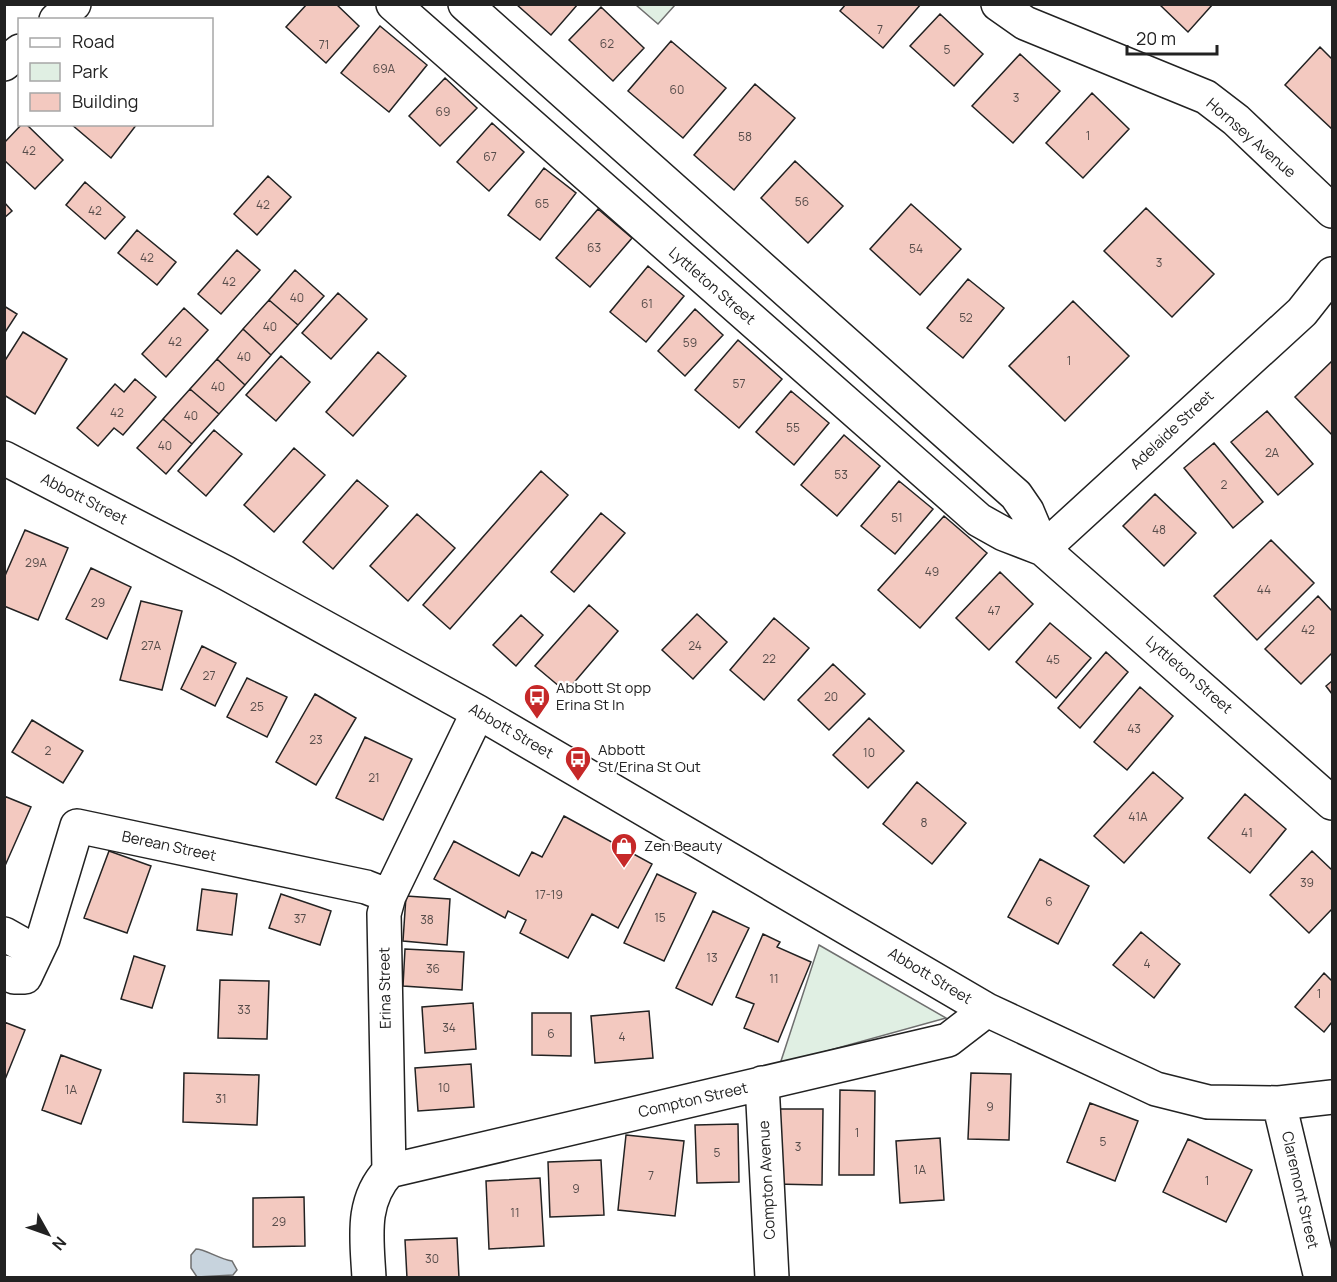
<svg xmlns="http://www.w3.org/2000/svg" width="1337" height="1282" viewBox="0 0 1337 1282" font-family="Manrope,sans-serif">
  <rect width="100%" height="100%" fill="#fff"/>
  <path fill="#e0efe3" stroke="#6f6f6f" stroke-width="1.5" d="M636,5H675L658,24Z
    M819,945L946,1018L780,1064Z"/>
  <path fill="#c7d3dd" stroke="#6f6f6f" stroke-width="1.5" d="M196,1249C205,1249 219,1259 232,1261L237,1270L233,1275L197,1277L191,1268V1255Z"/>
  <path fill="#f3c9c0" stroke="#222" stroke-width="1.5" d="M307,4H336L359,26L326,63L286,27Z
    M516,4H578L551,35Z
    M846,4H921L883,48L840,11Z
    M1159,4H1213L1188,32Z
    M601,7L644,48L613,81L569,40Z
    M940,14L983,54L954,86L910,46Z
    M380,26L427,65L389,112L341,73Z
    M671,41L726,88L683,138L628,91Z
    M1320,47L1332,59V129L1285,85Z
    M1020,54L1060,91L1013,143L972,106Z
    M445,78L477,108L440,146L409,116Z
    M755,84L795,118L734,190L694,155Z
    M1092,93L1129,129L1083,178L1046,143Z
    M492,123L524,152L489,191L457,162Z
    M22,124H26L63,160L35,189L4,160V143Z
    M71,124H137L111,158Z
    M795,161L843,206L808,243L761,198Z
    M544,168L576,193L540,240L508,215Z
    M268,176L291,197L257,235L234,214Z
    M85,182L125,217L105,239L66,205Z
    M4,202L12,211L4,218Z
    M911,204L961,249L920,295L870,249Z
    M1146,208L1214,274L1172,317L1104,251Z
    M598,209L632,238L590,287L556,258Z
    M137,230L176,262L157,285L118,253Z
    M237,250L260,270L221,314L198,294Z
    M648,266L684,296L646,342L610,312Z
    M295,270L324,296L298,325L269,300Z
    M968,279L1004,308L963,358L927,328Z
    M338,293L367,319L331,359L302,333Z
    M269,300L298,325L271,355L243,329Z
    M1073,301L1129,356L1065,421L1009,366Z
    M4,306L17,314L4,334Z
    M184,308L208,330L166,377L142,354Z
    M695,309L723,335L685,376L658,351Z
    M243,329L271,355L245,385L217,359Z
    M23,332L67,359L35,414L4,395V362Z
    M738,340L782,379L739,428L695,390Z
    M378,352L406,376L353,436L326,412Z
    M281,356L310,382L276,421L246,395Z
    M217,359L245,385L219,414L190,389Z
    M1332,361V435L1295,397Z
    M135,379L156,397L123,435L114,428L98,446L77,428L115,384L124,392Z
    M190,389L219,414L192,444L163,419Z
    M791,391L829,423L794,465L756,432Z
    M1267,411L1313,464L1278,495L1231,442Z
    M163,419L192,444L166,474L137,448Z
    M214,430L242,454L206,496L178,471Z
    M844,435L880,466L837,516L801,485Z
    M1214,443L1263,502L1233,528L1184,468Z
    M294,448L325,475L274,532L244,505Z
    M541,471L568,495L450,629L423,605Z
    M357,480L388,506L333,569L303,542Z
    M899,481L933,509L895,554L861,526Z
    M1155,494L1196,533L1164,566L1123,526Z
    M601,513L625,533L574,592L551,572Z
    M417,514L455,548L408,601L370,566Z
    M944,516L987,553L920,628L878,590Z
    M25,530L68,548L38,620L4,606V578Z
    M1271,540L1314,583L1257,640L1214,596Z
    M91,568L131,587L107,639L66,619Z
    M1000,572L1033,604L989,650L956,618Z
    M1318,596L1332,611V653L1301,684L1265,649Z
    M141,601L182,611L162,690L120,680Z
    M589,605L618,631L566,692L535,666Z
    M697,614L727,642L693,679L662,650Z
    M521,615L543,635L516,666L493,645Z
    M774,618L809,648L764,700L730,670Z
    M1050,623L1091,658L1056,698L1016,662Z
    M202,646L236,663L215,706L181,689Z
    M1106,652L1128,672L1080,728L1058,708Z
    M833,664L865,694L829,730L798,700Z
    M247,678L287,697L267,737L227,717Z
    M1332,681V694L1326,686Z
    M1140,687L1173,716L1127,770L1094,742Z
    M315,694L356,718L316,785L276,762Z
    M869,718L904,751L868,788L833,755Z
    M32,720L83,751L63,783L12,752Z
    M365,737L412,759L383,820L336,798Z
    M1153,772L1183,798L1124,863L1094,836Z
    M917,782L966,823L932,864L883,824Z
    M1245,794L1286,829L1250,873L1208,838Z
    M4,796L31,807L4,868Z
    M564,816L652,864L618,928L592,914L568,958L520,933L526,920L508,911L505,918L434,879L454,841L519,876L532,852L542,857Z
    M109,851L151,866L127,933L84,918Z
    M1312,851L1332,870V909L1309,933L1270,895Z
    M1040,859L1089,886L1058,944L1008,917Z
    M657,874L696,893L664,961L624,943Z
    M202,889L237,894L232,935L197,930Z
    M281,894L331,911L320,945L269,928Z
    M406,896L450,899L447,945L403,941Z
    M713,911L749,928L712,1005L676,988Z
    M1141,932L1180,964L1154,998L1113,965Z
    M763,934L780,942L777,947L811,962L778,1042L744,1028L754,1004L736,997Z
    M405,949L464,952L462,990L403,986Z
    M134,956L165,966L152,1008L121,999Z
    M1324,973L1332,981V1022L1324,1032L1295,1007Z
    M220,980L269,981L267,1039L218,1038Z
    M473,1003L476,1049L425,1053L422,1007Z
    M649,1011L653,1058L595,1063L591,1016Z
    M532,1013H571V1056L532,1055Z
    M4,1022L25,1030L4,1082Z
    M61,1055L101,1070L81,1124L42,1110Z
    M471,1064L474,1107L418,1111L415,1068Z
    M184,1073L259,1075L257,1125L183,1122Z
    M971,1073L1011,1074L1009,1140L968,1139Z
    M840,1090L875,1091L874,1175H839Z
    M1090,1103L1138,1121L1115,1181L1067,1162Z
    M775,1109H823L822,1185L774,1184Z
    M738,1124L739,1182L697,1183L695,1125Z
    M626,1135L684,1141L675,1216L618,1210Z
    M940,1138L944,1200L900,1203L896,1141Z
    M1188,1139L1252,1170L1226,1222L1163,1192Z
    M601,1160L604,1215L550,1217L548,1162Z
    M540,1178L544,1246L489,1249L486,1181Z
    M304,1197L305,1246L253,1247V1198Z
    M457,1238L459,1278H407L405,1240Z"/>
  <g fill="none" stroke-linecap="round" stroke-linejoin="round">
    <g stroke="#222" stroke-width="36">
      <path id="minor" d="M393,4L979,520L1004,534L1043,549L1332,803
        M465,4L1016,495L1027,511L1043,549
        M998,4L1025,23L1206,97L1236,120L1332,211
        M56,20L74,4
        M4,64L20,51
        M4,458L226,573L478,712L987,1010L1156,1089L1208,1102L1279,1103L1332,1097
        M1043,549L1302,312L1332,274
        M4,934L36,952
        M4,972L14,977H25L43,939L77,826L366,887L389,896
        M762,1083L772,1278
        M1279,1103L1321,1278
        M389,1171L948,1040L987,1010
        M369,1278C367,1239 360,1202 389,1171L384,914L389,896L478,712"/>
    </g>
    <use href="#minor" stroke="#fff" stroke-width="33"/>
  </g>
  <defs>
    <g id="bus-pin" transform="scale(1.35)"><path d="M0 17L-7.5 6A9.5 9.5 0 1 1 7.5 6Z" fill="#c62828" stroke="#fff"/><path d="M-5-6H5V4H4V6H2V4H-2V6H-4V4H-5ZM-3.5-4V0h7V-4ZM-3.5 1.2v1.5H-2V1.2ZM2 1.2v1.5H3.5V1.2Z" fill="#fff"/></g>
    <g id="shop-pin" transform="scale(1.35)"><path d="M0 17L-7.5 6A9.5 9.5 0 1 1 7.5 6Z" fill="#c62828" stroke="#fff"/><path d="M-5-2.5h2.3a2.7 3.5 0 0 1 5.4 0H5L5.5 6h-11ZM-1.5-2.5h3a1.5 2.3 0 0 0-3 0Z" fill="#fff"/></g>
  </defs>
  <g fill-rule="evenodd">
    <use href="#bus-pin" x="537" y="697"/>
    <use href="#bus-pin" x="578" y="759"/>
    <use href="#shop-pin" x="624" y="846"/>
  </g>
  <g text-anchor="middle" stroke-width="4.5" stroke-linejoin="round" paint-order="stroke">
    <g font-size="12" fill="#564c4a">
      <text x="880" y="34">7</text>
      <text x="607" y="48">62</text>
      <text x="324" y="49">71</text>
      <text x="947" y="54">5</text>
      <text x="384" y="73">69A</text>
      <text x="677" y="94">60</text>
      <text x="1016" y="102">3</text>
      <text x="443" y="116">69</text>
      <text x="1088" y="140">1</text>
      <text x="745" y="141">58</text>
      <text x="29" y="155">42</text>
      <text x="490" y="161">67</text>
      <text x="802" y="206">56</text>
      <text x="542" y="208">65</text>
      <text x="263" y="209">42</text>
      <text x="95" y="215">42</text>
      <text x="594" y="252">63</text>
      <text x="916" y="253">54</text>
      <text x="147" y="262">42</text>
      <text x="1159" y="267">3</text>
      <text x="229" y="286">42</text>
      <text x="297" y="302">40</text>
      <text x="647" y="308">61</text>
      <text x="966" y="322">52</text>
      <text x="270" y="331">40</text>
      <text x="175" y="346">42</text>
      <text x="690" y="347">59</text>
      <text x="244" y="361">40</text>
      <text x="1069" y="365">1</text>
      <text x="739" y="388">57</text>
      <text x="218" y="391">40</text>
      <text x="117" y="417">42</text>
      <text x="191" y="420">40</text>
      <text x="793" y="432">55</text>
      <text x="165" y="450">40</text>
      <text x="1272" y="457">2A</text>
      <text x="841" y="479">53</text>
      <text x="1224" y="489">2</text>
      <text x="897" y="522">51</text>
      <text x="1159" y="534">48</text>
      <text x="36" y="567">29A</text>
      <text x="932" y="576">49</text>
      <text x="1264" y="594">44</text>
      <text x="98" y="607">29</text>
      <text x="994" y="615">47</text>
      <text x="1308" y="634">42</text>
      <text x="151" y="650">27A</text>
      <text x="695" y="650">24</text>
      <text x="769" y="663">22</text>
      <text x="1053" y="664">45</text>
      <text x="209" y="680">27</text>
      <text x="831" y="701">20</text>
      <text x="257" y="711">25</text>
      <text x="1134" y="733">43</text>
      <text x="316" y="744">23</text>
      <text x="48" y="755">2</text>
      <text x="869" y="757">10</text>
      <text x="374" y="782">21</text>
      <text x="1138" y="821">41A</text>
      <text x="924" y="827">8</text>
      <text x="1247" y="837">41</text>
      <text x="1307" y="887">39</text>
      <text x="549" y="899">17-19</text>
      <text x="1049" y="906">6</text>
      <text x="660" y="922">15</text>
      <text x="300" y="923">37</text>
      <text x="427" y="924">38</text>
      <text x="712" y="962">13</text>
      <text x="1147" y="968">4</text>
      <text x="433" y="973">36</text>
      <text x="774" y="983">11</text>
      <text x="1319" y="998">1</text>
      <text x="244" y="1014">33</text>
      <text x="449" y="1032">34</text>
      <text x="551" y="1038">6</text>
      <text x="622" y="1041">4</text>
      <text x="444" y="1092">10</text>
      <text x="71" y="1094">1A</text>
      <text x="221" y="1103">31</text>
      <text x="990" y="1111">9</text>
      <text x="857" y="1137">1</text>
      <text x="1103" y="1146">5</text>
      <text x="798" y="1151">3</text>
      <text x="717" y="1157">5</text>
      <text x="920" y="1174">1A</text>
      <text x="651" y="1180">7</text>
      <text x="1207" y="1185">1</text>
      <text x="576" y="1193">9</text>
      <text x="515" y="1217">11</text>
      <text x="279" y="1226">29</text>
      <text x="432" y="1263">30</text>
    </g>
    <g font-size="15" fill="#222" stroke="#fff">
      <text transform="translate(1251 138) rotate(41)" y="5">Hornsey Avenue</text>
      <text transform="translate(712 286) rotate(41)" y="5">Lyttleton Street</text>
      <text transform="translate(1172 430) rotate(-43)" y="5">Adelaide Street</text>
      <text transform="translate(84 499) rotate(27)" y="5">Abbott Street</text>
      <text transform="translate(1189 675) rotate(41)" y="5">Lyttleton Street</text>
      <text transform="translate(511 731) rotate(30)" y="5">Abbott Street</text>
      <text transform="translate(169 846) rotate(12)" y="5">Berean Street</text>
      <text transform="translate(930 976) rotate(31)" y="5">Abbott Street</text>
      <text transform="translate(385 988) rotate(-91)" y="5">Erina Street</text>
      <text transform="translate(693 1100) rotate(-13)" y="5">Compton Street</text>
      <text transform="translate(767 1180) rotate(-93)" y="5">Compton Avenue</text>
      <text transform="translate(1300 1190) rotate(77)" y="5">Claremont Street</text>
    </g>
    <g font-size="15" fill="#222" stroke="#fff" text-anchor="start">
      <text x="556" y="693">Abbott St opp<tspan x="556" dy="17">Erina St In</tspan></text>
      <text x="598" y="755">Abbott<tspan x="598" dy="17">St/Erina St Out</tspan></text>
      <text x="644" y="851">Zen Beauty</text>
    </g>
  </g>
  <rect width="1337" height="1282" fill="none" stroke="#222222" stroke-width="12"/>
  <rect x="18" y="18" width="195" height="108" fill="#ffffff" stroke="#a7a7a7" stroke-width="1.5"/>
  <rect x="30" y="38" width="30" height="9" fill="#ffffff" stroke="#a7a7a7" stroke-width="1.5"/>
  <text x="72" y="48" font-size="18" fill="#222222">Road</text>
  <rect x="30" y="63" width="30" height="18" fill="#e0efe3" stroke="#a7a7a7" stroke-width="1.5"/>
  <text x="72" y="78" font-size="18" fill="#222222">Park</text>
  <rect x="30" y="93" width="30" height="18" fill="#f3c9c0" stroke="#a7a7a7" stroke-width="1.5"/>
  <text x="72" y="108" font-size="18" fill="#222222">Building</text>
  <g transform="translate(48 1234) rotate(130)" stroke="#ffffff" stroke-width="4.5" paint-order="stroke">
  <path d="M0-4.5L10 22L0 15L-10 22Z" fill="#222222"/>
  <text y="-9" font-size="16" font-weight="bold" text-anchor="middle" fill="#222222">N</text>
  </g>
  <path d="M1127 45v9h90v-9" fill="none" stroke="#222222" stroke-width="3"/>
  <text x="1136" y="45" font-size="18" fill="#222222" stroke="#ffffff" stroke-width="4.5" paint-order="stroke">20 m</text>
</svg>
